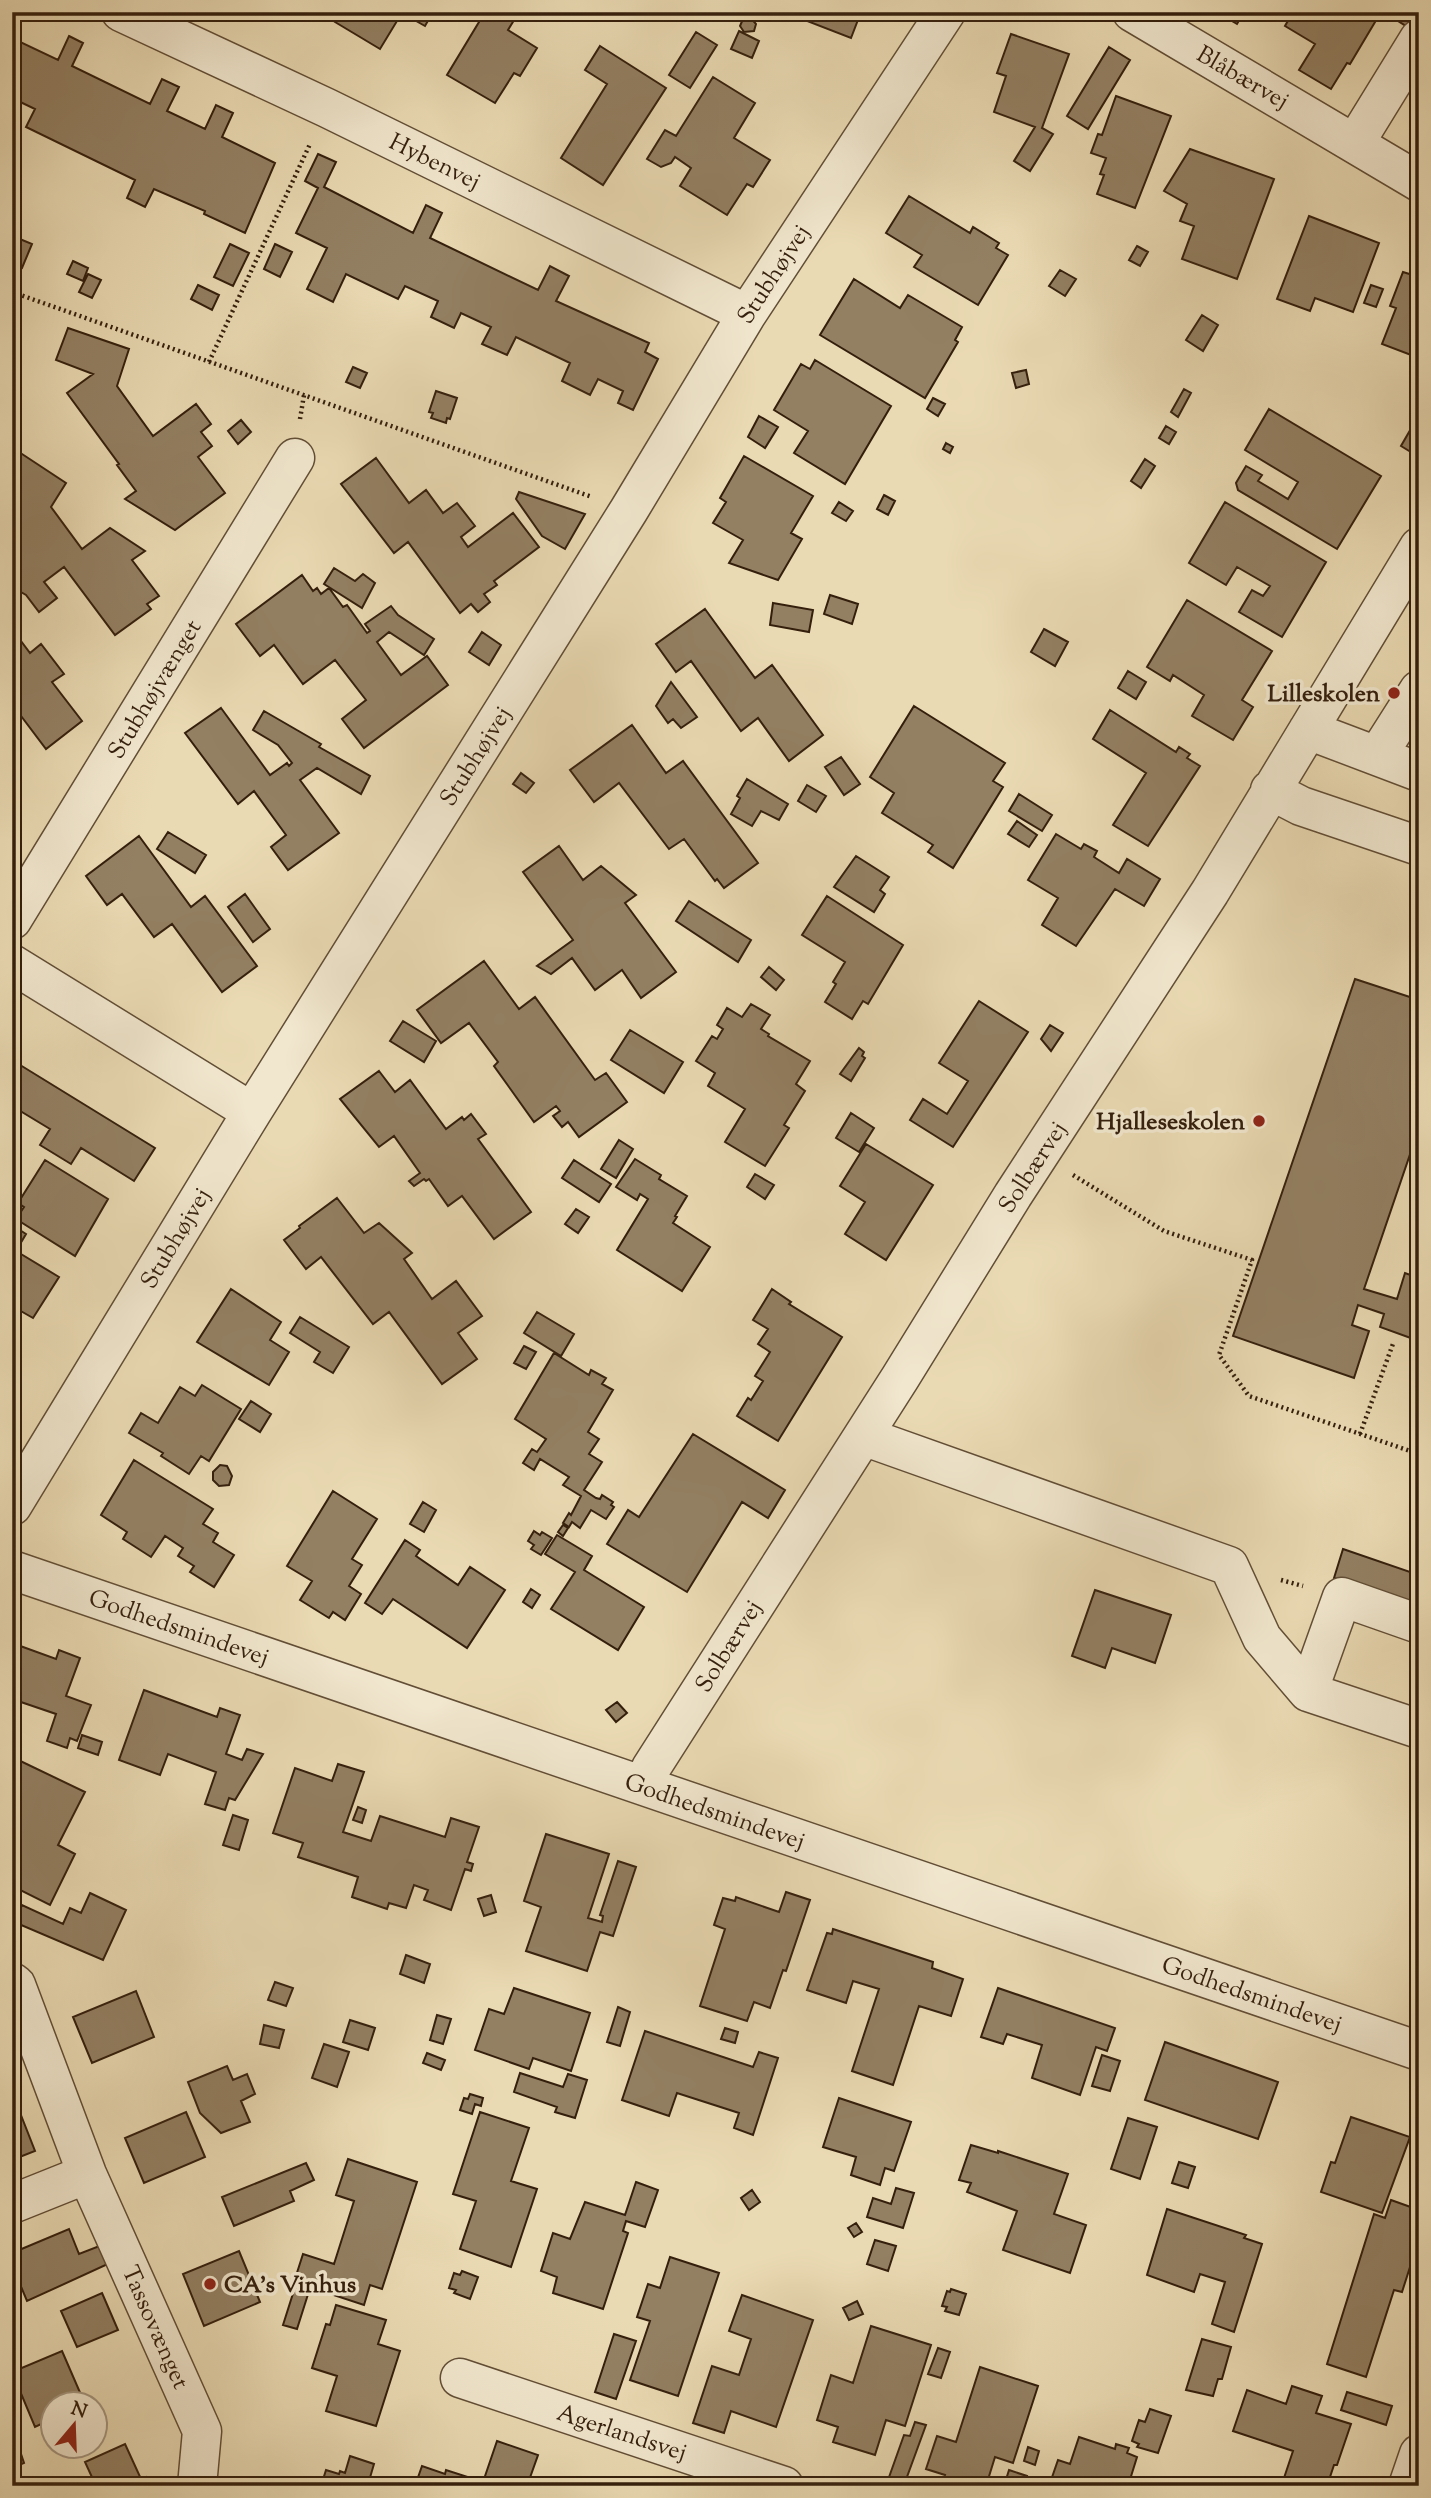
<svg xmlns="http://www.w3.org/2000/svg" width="1431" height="2498" viewBox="0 0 1431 2498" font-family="'Sorts Mill Goudy',serif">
  <rect width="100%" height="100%" fill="#eadab3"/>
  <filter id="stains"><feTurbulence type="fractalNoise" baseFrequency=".00286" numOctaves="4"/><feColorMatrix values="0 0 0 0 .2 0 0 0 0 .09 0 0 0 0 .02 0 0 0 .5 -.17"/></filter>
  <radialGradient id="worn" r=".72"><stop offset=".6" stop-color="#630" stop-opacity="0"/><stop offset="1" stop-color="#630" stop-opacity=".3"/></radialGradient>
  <path fill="#938063" stroke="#341f0d" stroke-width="2" d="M341,12H433L425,26L409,17L407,20L400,16L380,49L335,22Z
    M443,12H459L455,19Z
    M474,12H519L508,30L537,48L520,76L514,73L495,103L447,75L482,17Z
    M810,12H861L851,38L807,21Z
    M1228,12H1244L1237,24L1225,17Z
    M1293,12H1381L1350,64L1347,63L1331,89L1299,70L1315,44L1285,26Z
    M1384,12H1415L1406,26Z
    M751,18L756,24L754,31L744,32L740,26L743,19Z
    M739,31L759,41L752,58L731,49Z
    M696,32L717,45L690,88L669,75Z
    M1011,34L1069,54L1042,128L1053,134L1030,171L1014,161L1035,127L994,112L1006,76L997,73Z
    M69,36L83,43L72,66L150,104L162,79L179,87L167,111L205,129L216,105L233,113L222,137L275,163L245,233L204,214L205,211L154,189L145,207L127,198L135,180L26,127L35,109L12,98V38L58,60Z
    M600,46L666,88L603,185L561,158L607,84L585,70Z
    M1109,47L1130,60L1088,129L1067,116Z
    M713,77L755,103L734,138L770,160L753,187L747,184L727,215L680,186L691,168L675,157L671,163L661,167L647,159L665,130L676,136Z
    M1116,96L1171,116L1135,208L1097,194L1104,175L1100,174L1106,158L1091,153L1098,134L1102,135Z
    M1190,149L1274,179L1237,279L1182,259L1194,226L1180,221L1187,204L1164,191Z
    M318,154L336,162L324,187L413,233L426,205L442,213L430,238L538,290L550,266L569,276L556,301L649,343L645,352L658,359L633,410L618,403L623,391L598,379L590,395L562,381L570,363L516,337L507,355L482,344L491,327L461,313L454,328L431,317L438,301L405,286L398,299L346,274L333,302L307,289L327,248L296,233L318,188L305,181Z
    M909,196L970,233L973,227L999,243L996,248L1008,255L978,305L914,267L922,255L886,233Z
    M1309,216L1379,243L1353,312L1315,298L1310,311L1277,299Z
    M15,237L32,244L22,268L12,264V244Z
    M230,244L249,253L233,286L214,277Z
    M275,244L292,252L280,277L264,269Z
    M1137,246L1148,252L1140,266L1129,260Z
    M73,261L88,268L83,281L67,274Z
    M1060,270L1076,279L1065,296L1049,286Z
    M1403,272L1419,277V358L1382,344L1396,308L1390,306Z
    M88,274L101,280L92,298L79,292Z
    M854,279L900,308L908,295L962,327L955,340L958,342L925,398L820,335Z
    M198,285L219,295L212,310L191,299Z
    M1371,285L1383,289L1376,307L1364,303Z
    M1202,315L1218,325L1203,351L1186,340Z
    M68,328L129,349L117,386L153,436L196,404L211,424L201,432L212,446L198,457L225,493L175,530L125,499L136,491L117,465L119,464L67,393L93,374L56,360Z
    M815,360L891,406L845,484L794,453L808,431L774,410L801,364L810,369Z
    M353,367L367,373L360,388L346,382Z
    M1026,370L1029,384L1016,388L1012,373Z
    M1184,389L1191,393L1178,417L1171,412Z
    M436,391L457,398L450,419L447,418L446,423L431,418L433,413L429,412Z
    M933,398L945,404L938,416L927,409Z
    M1269,409L1381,476L1337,549L1238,490L1236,483L1246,466L1262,475L1258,481L1288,499L1298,482L1245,450Z
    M759,416L778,427L765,448L748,437Z
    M241,420L251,432L238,444L228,431Z
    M1416,420L1419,422V457L1401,446Z
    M1166,426L1176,432L1169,444L1159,438Z
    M946,443L953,447L950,453L943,449Z
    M19,452L66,483L51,507L82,549L110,528L145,551L132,560L159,596L147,604L151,609L115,635L64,567L44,582L57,598L39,612L26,595L12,587V538L15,539L19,536L12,528V462Z
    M744,456L813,496L791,533L802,539L778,580L729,563L743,540L713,523L726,502L720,498Z
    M376,458L409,503L426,490L443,513L457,503L475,526L461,537L468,547L513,513L539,547L494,581L497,585L484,594L490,602L478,612L471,604L460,613L408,542L394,553L341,484Z
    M1145,459L1155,466L1141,488L1131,481Z
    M519,492L585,514L565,549L542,536L516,499Z
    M884,495L895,501L888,515L877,509Z
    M839,502L853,511L846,521L832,513Z
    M1225,502L1326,562L1282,637L1239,612L1252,590L1263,596L1270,586L1237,567L1226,585L1189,563Z
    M334,568L355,581L363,574L375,583L362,608L324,584Z
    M302,575L313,591L317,588L321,594L329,588L343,607L347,605L367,633L370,631L365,624L391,606L398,615L434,639L424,655L389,632L377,642L401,675L427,656L448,685L364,748L342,719L366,700L335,660L303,684L274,645L260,656L236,624Z
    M830,595L858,604L852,624L824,614Z
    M1187,600L1272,651L1242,700L1253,707L1233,740L1192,716L1204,695L1173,675L1170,681L1147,667Z
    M773,603L813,610L809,632L770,625Z
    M705,609L755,678L772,665L823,735L789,761L758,718L741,731L691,661L676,672L656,644Z
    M12,629L30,653L41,644L64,674L52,682L82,721L46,749L12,704Z
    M1044,629L1068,642L1055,666L1031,652Z
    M482,632L501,645L489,665L469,652Z
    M1128,671L1146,682L1136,699L1118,688Z
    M671,682L697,717L681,728L673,719L668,723L656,706Z
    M914,706L1005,763L993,781L1003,787L953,868L928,852L933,845L882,813L894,793L870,777Z
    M221,708L270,775L287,763L289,766L292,763L278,745L253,730L264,711L321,744L319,747L370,776L361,794L317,768L300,780L339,833L288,870L271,847L286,835L254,791L238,804L185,733Z
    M1110,710L1176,752L1179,747L1190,754L1187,758L1200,766L1148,846L1113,825L1146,773L1093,739Z
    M632,725L666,773L683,761L758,863L724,888L717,879L715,881L684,839L669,849L619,783L594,802L570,770Z
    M841,757L860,784L844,795L825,767Z
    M521,773L534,783L526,793L513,784Z
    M747,779L788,804L779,820L761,811L752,826L731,814L740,798L737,796Z
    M807,785L826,796L816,812L798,801Z
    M1019,794L1052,815L1042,831L1009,811Z
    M1017,821L1037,835L1029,847L1008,834Z
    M168,832L206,855L195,873L157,849Z
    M1056,834L1081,849L1084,844L1097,851L1094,857L1119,873L1127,859L1160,879L1144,906L1115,889L1076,946L1042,925L1058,898L1028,880Z
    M139,836L191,907L205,896L257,966L222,992L172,924L154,937L122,894L107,905L86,876Z
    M559,846L583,880L601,866L636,895L625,903L676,972L641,998L622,970L595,990L572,958L551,974L537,966L573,940L523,872Z
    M856,856L889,877L880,890L885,894L874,912L834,887Z
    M245,894L270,929L253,942L228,907Z
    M827,896L903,945L868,1004L863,1001L852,1019L825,1002L836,984L833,982L845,962L802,935Z
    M689,901L751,940L738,962L676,921Z
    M484,961L519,1009L535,997L595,1080L606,1073L627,1102L579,1137L568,1122L562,1127L553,1116L560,1111L556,1106L534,1122L494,1066L498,1062L469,1023L441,1043L417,1010Z
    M769,967L784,980L776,990L761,977Z
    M1355,979L1419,1000V1128L1364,1289L1397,1299L1405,1273L1419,1278V1341L1380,1327L1384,1314L1358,1305L1352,1325L1369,1331L1354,1378L1233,1336Z
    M979,1001L1028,1032L953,1147L910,1120L923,1099L947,1114L968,1081L939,1063Z
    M751,1004L770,1015L761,1029L769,1034L768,1036L810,1061L796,1084L805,1091L784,1125L789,1128L765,1166L725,1142L745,1109L708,1086L715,1073L696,1061L712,1036L717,1039L723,1029L717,1025L727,1008L742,1017Z
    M403,1021L436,1041L424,1062L390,1041Z
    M1050,1025L1063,1033L1051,1051L1041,1039Z
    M630,1030L683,1062L664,1093L611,1060Z
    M859,1048L864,1052L862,1056L865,1058L851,1081L840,1074Z
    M12,1060L155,1148L134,1181L81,1148L71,1164L40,1145L50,1129L12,1106Z
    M379,1071L395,1092L410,1080L446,1129L462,1117L464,1120L471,1114L486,1134L478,1139L531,1212L494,1239L462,1196L448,1206L429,1179L426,1181L424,1179L414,1186L409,1181L420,1173L394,1136L379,1147L340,1099Z
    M851,1113L874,1128L859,1152L836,1138Z
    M619,1140L633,1149L616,1178L601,1169Z
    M866,1144L933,1185L886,1260L845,1234L865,1202L840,1186Z
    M635,1159L661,1175L659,1179L687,1196L675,1216L677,1217L673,1223L710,1247L682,1291L617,1250L648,1199L640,1194L637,1200L616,1187Z
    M45,1160L108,1199L75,1256L16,1219L24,1207L18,1203Z
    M574,1160L611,1184L599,1202L562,1178Z
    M755,1174L774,1185L765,1199L747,1187Z
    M337,1198L364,1233L379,1223L412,1253L404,1259L432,1299L456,1281L482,1316L458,1333L477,1359L442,1384L389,1312L373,1324L321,1257L306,1269L284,1240L300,1228L299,1226Z
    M576,1209L589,1217L578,1233L565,1224Z
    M12,1225L26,1234L16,1251L59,1277L33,1318L12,1306Z
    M231,1289L281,1322L270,1340L289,1352L269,1385L197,1342Z
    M772,1289L791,1302L789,1304L842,1337L778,1441L737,1416L748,1398L751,1400L763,1381L755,1376L770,1352L758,1344L768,1329L753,1320Z
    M537,1312L574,1334L561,1356L524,1333Z
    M300,1317L349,1347L333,1373L314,1362L320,1352L290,1333Z
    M524,1346L536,1352L526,1369L514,1363Z
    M554,1353L589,1375L591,1370L606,1378L602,1384L613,1390L588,1432L599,1439L589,1454L602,1462L584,1490L596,1498L600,1499L602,1495L613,1502L611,1505L614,1507L606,1519L591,1510L580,1528L572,1522L569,1527L563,1523L569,1513L571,1515L581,1496L563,1485L569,1477L540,1459L534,1470L523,1463L532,1449L537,1452L546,1439L515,1419Z
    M202,1385L241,1409L209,1461L201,1456L189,1474L161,1456L163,1453L129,1433L141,1413L158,1423L180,1387L195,1396Z
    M251,1401L271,1414L260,1432L239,1419Z
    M693,1434L785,1490L768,1518L742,1502L687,1592L607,1544L628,1510L639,1517Z
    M134,1460L213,1509L203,1524L218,1533L213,1542L234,1555L214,1587L190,1572L194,1566L178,1556L183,1548L165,1536L151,1557L123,1539L127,1532L101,1515Z
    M220,1465L227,1466L232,1476L229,1485L219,1486L213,1480V1472Z
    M333,1491L377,1519L352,1559L362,1565L349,1586L361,1594L345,1620L333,1612L329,1618L300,1600L312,1581L287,1566Z
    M423,1502L436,1510L424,1532L410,1524Z
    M563,1525L568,1528L563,1536L558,1532Z
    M534,1531L540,1535L542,1532L552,1538L541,1555L531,1549L534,1545L528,1541Z
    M557,1535L592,1556L584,1570L644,1607L618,1650L551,1609L575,1572L545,1554Z
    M405,1540L420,1550L416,1556L458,1585L470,1567L505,1590L467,1648L393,1599L382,1614L365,1603Z
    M1343,1549L1419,1575L1409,1603L1334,1578Z
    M531,1589L540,1595L532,1608L523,1602Z
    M1095,1590L1171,1615L1155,1663L1112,1648L1105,1668L1072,1656Z
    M12,1643L56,1659L59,1650L80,1658L66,1696L91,1705L77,1741L70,1738L67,1748L47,1741L56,1714L12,1699Z
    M144,1690L217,1717L220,1708L240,1715L226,1754L242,1760L247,1749L263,1754L235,1800L229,1798L225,1810L205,1804L216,1772L168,1754L160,1775L119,1760Z
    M617,1702L627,1713L616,1722L606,1710Z
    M82,1735L102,1742L98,1755L78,1748Z
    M12,1757L85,1792L58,1845L75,1854L50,1905L12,1886Z
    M338,1764L364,1772L343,1832L371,1841L380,1816L445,1837L451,1818L479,1827L467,1862L473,1864L471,1871L465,1869L451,1910L424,1900L428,1890L414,1885L406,1908L389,1903L387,1909L352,1897L358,1877L298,1857L303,1843L273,1833L295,1768L332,1781Z
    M358,1807L366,1810L362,1823L353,1820Z
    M233,1815L248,1820L239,1850L223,1845Z
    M546,1834L609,1854L588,1918L602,1922L603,1916L600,1915L618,1861L636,1867L613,1936L600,1932L587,1971L526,1951L541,1907L524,1901Z
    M786,1892L810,1900L786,1971L783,1970L770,2008L754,2002L747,2021L700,2006L725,1929L714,1925L723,1898L735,1901L736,1897L779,1912Z
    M90,1893L126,1910L103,1960L14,1922L22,1905L63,1924L70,1908L81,1913Z
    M491,1895L496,1912L484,1916L478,1899Z
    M833,1929L933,1962L932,1968L963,1979L951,2016L919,2006L893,2085L852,2071L879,1989L853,1981L846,2003L807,1990L827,1933L832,1934Z
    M406,1955L430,1964L424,1983L400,1974Z
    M275,1982L293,1988L286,2006L268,2000Z
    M514,1988L590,2013L571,2071L533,2058L529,2069L475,2050L489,2009L504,2014Z
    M998,1988L1115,2028L1107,2051L1096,2047L1080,2095L1032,2078L1042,2045L1007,2034L1003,2044L981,2037Z
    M136,1991L154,2037L92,2063L73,2017Z
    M618,2007L630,2012L620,2046L607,2042Z
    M437,2015L451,2019L443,2044L430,2040Z
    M350,2020L375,2028L368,2050L343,2042Z
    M264,2025L284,2030L279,2048L260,2044Z
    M725,2028L738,2032L735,2043L721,2039Z
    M645,2031L753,2067L759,2052L778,2058L753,2135L734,2128L739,2113L677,2093L669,2116L622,2100Z
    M1165,2042L1278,2082L1258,2139L1145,2100Z
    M324,2044L349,2052L337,2087L312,2078Z
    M427,2053L445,2060L441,2070L423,2063Z
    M1102,2055L1120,2061L1110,2091L1092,2086Z
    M227,2066L233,2080L247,2074L255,2094L241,2101L250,2122L221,2133L200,2113L188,2082Z
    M520,2073L563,2087L568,2074L587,2080L575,2118L555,2112L557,2107L514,2092Z
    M470,2094L483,2098L481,2106L475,2104L472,2114L460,2110L464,2098L468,2099Z
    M839,2098L911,2122L894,2171L885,2168L880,2185L851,2175L856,2157L823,2147Z
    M17,2105L35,2151L12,2160V2107Z
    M186,2112L205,2157L144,2183L125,2138Z
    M480,2112L529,2128L511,2181L537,2189L511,2267L460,2249L476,2201L453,2194Z
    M1351,2117L1410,2137L1382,2213L1321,2192L1331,2162L1335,2163Z
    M1128,2118L1157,2127L1140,2179L1111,2169Z
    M971,2145L998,2153V2151L1068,2174L1054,2214L1086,2225L1070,2273L1003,2250L1017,2211L967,2192L971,2183L959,2180Z
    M348,2159L417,2182L382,2289L370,2285L364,2305L294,2282L303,2254L334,2264L354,2201L336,2195Z
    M1179,2162L1195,2167L1188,2188L1172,2183Z
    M306,2163L314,2180L290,2191L294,2201L234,2226L222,2197Z
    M636,2182L658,2190L645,2227L626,2221L623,2231L628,2233L603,2309L553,2293L557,2277L541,2271L553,2233L570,2239L585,2202L625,2215Z
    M896,2188L914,2193L903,2228L867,2217L873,2198L891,2204Z
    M752,2190L760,2202L749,2210L741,2198Z
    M1391,2200L1419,2210V2239L1402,2292L1394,2290L1366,2377L1327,2364L1374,2214L1385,2218Z
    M1167,2209L1246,2235L1244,2238L1262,2244L1234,2332L1212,2324L1225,2282L1200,2274L1194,2292L1147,2275Z
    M856,2223L862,2232L854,2237L848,2228Z
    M69,2229L79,2254L102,2245L110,2263L27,2301L12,2265V2253Z
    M875,2240L896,2246L888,2271L867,2264Z
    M239,2251L260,2302L204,2326L183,2274Z
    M670,2257L719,2273L678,2396L630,2380L650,2321L637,2317L648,2284L660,2288Z
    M462,2271L478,2277L470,2299L454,2293L456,2290L449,2288L454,2273L460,2275Z
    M296,2284L310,2288L297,2329L283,2325Z
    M951,2289L966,2294L959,2315L945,2311L947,2307L942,2306L947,2291L950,2292Z
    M102,2293L118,2330L77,2347L61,2311Z
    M742,2295L813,2320L776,2427L731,2411L724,2433L693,2423L712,2366L739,2375L751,2339L729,2331Z
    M857,2301L863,2314L849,2320L843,2308Z
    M336,2305L386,2320L378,2344L400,2351L376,2426L326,2411L337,2376L312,2368L326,2324L330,2325Z
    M871,2326L931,2345L905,2426L886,2420L875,2455L833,2442L838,2427L817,2420L831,2375L853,2383Z
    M614,2334L636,2341L616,2399L595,2392Z
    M1202,2339L1231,2347L1222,2379H1218L1213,2396L1186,2390Z
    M938,2348L950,2352L941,2378L928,2374Z
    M62,2351L85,2404H52V2419L35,2427L12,2372Z
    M980,2367L1038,2386L1013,2463L995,2457L986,2486H967L944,2478L945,2475L926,2469L937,2436L956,2442Z
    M1292,2386L1322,2396L1316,2413L1351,2424L1337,2465H1334L1327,2486H1308L1284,2478L1293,2451L1233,2431L1247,2390L1286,2404Z
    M1347,2392L1392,2406L1386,2425L1341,2410Z
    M1150,2409L1171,2416L1158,2453L1137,2447L1139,2444L1132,2441L1139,2420L1145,2422Z
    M915,2422L926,2425L904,2485L888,2480L904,2435L910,2436Z
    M1079,2437L1115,2449L1116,2444L1129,2448L1127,2453L1137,2457L1128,2486H1049L1058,2460L1070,2464Z
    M497,2441L538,2455L527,2486H415L422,2466L445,2474L446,2470L483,2482Z
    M125,2444L141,2479L146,2477L150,2486H96L85,2462Z
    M1028,2447L1039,2451L1035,2465L1024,2461Z
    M19,2448L24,2463L12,2468V2451Z
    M350,2456L374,2464L369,2481L385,2486H321L326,2470L339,2474L340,2471L345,2473Z
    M1009,2470L1027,2476L1024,2486H1004Z"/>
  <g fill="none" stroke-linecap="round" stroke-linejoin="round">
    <g stroke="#624e36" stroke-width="41">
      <path id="minor" d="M121,12L327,108L747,314
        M1132,12L1419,182
        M1355,143L1419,39
        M1308,730L1419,772
        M1377,756L1419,690
        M1270,790L1301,806L1419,846
        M12,920L295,458
        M12,964L252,1112
        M863,1436L1229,1566L1262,1638L1308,1692L1419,1729
        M12,1506L252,1112L629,510L747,314L946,12
        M12,1570L1419,2051
        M1308,1692L1342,1597L1419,1624
        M643,1785L651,1768L900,1378L1013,1195L1210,892L1419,547
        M12,1982L16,1985L87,2174L202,2431L197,2486
        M12,2204L87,2174
        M460,2378L784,2486
        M1408,2486L1419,2454"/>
    </g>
    <path stroke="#341f0d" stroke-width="4.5" stroke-dasharray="2 3.5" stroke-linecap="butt" d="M12,292L592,497
      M209,362L310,144
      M300,419L304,395
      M1073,1175L1164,1231L1252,1260L1219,1355L1249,1396L1419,1454
      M1360,1434L1394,1341
      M1281,1580L1303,1586"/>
    <use href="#minor" stroke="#f1e7ce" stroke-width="38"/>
  </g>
  <g fill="#8f2418" stroke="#f1e7ce" stroke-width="2.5">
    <circle cx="1394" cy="693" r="7"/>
    <circle cx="1259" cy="1121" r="7"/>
    <circle cx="210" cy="2284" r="7"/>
  </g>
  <g text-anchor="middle" stroke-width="7" stroke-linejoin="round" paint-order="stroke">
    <g font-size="24" fill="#341f0d" stroke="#f1e7ce">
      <text transform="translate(1243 77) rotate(30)" y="8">Blåbærvej</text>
      <text transform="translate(435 161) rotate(26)" y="8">Hybenvej</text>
      <text transform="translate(773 274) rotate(-57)" y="8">Stubhøjvej</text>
      <text transform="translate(154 689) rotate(-59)" y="8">Stubhøjvænget</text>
      <text transform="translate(475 756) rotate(-58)" y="8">Stubhøjvej</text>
      <text transform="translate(1032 1167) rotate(-57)" y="8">Solbærvej</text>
      <text transform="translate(175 1238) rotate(-59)" y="8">Stubhøjvej</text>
      <text transform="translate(179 1627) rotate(19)" y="8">Godhedsmindevej</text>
      <text transform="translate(728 1646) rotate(-58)" y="8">Solbærvej</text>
      <text transform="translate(715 1811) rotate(19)" y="8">Godhedsmindevej</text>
      <text transform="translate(1252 1994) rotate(19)" y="8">Godhedsmindevej</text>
      <text transform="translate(156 2327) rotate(66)" y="8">Tassovænget</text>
      <text transform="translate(622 2432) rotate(18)" y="8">Agerlandsvej</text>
    </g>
    <g font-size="24" font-weight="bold" fill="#341f0d" stroke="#f1e7ce" text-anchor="end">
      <text x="1380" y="701">Lilleskolen</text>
      <text x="1245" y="1129">Hjalleseskolen</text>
      <text x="224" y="2292" text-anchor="start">CA's Vinhus</text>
    </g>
  </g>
  <rect width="1431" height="2498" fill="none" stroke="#eadab3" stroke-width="42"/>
  <rect x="14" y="14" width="1403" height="2470" fill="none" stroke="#341f0d" stroke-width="3.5"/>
  <rect x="21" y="21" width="1389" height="2456" fill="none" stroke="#341f0d" stroke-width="2"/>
  <g transform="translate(74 2425) rotate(19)"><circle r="33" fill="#f1e7ce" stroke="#a59781" stroke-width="2"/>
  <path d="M0-5L12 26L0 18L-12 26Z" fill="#8f2418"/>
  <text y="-10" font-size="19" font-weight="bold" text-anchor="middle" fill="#341f0d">N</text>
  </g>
  <rect width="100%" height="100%" filter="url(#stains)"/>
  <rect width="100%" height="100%" fill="url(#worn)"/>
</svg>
